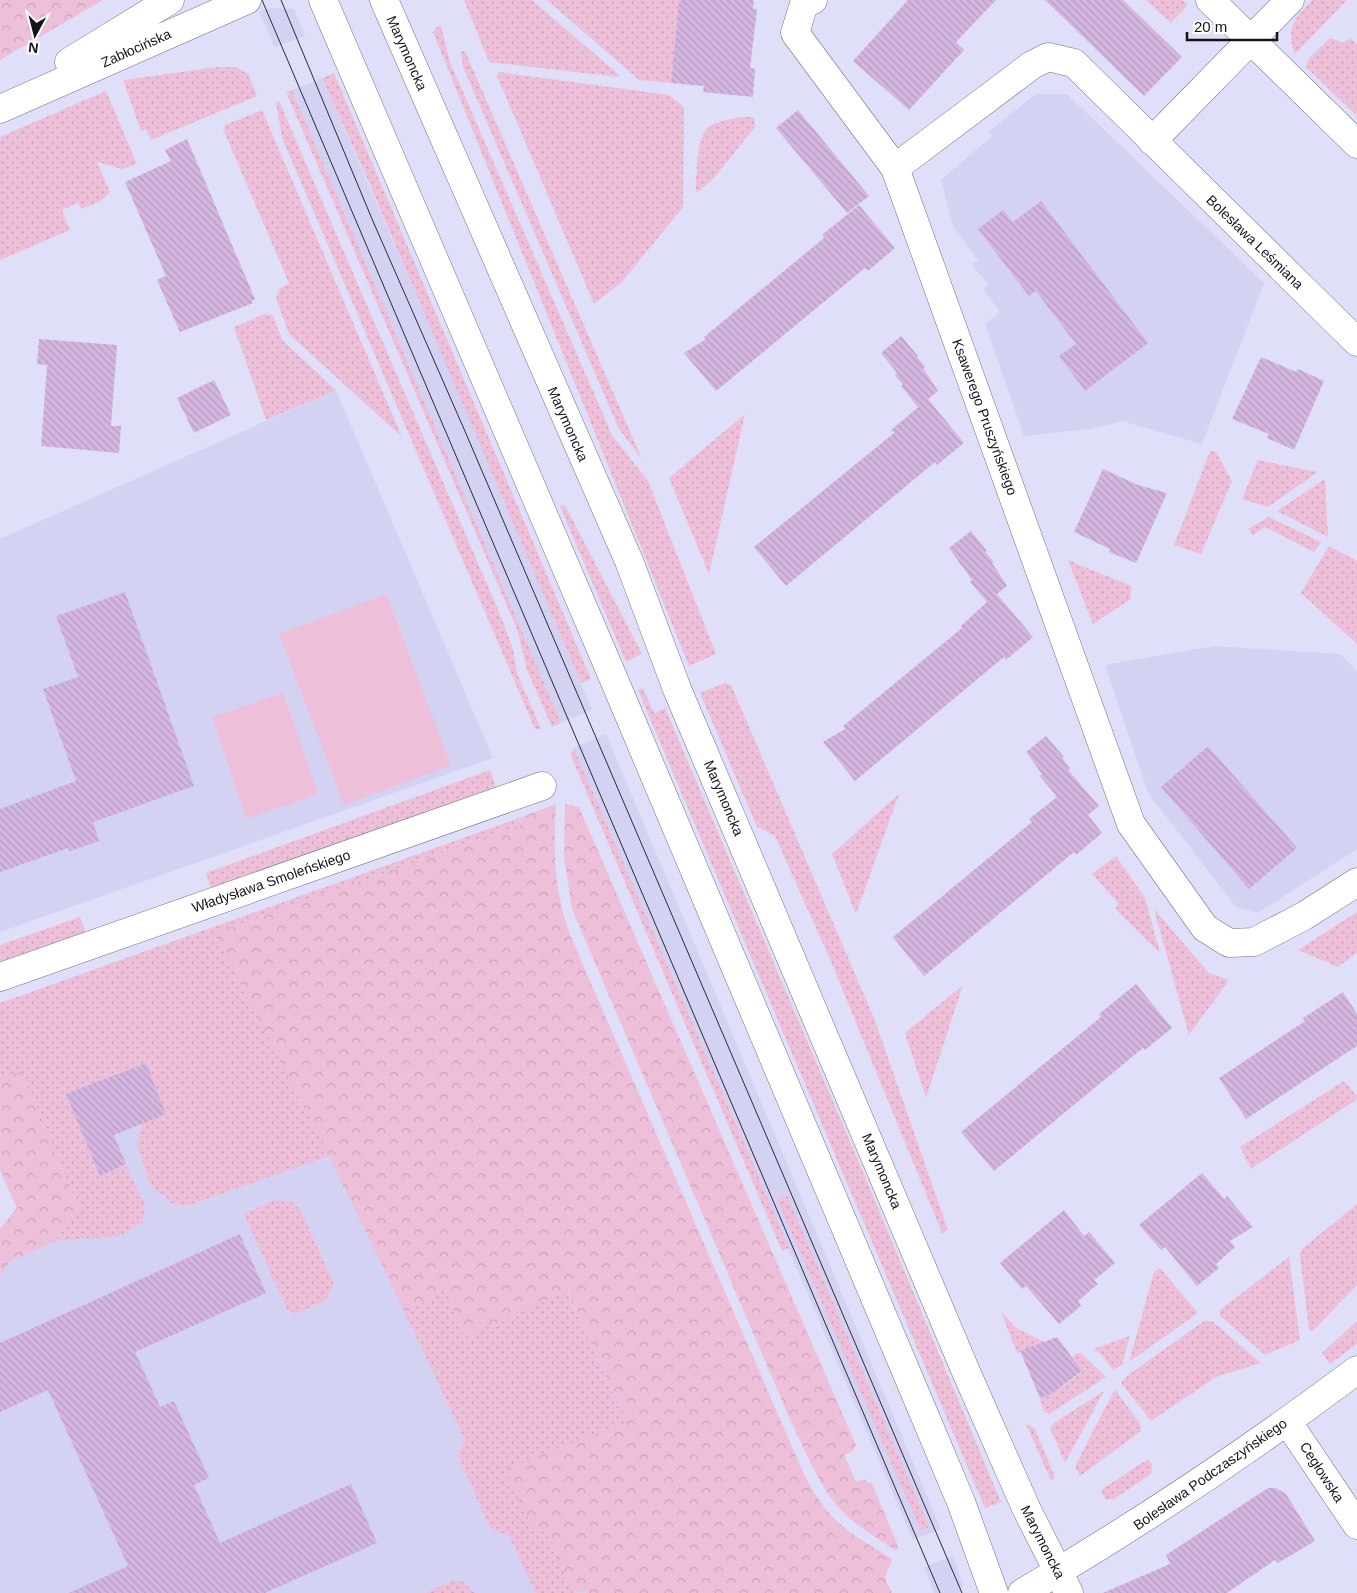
<svg xmlns="http://www.w3.org/2000/svg" width="1357" height="1593" viewBox="0 0 1357 1593" font-family="Arial,sans-serif">
  <defs>
    <pattern id="grass-dots" width="8" height="8" patternUnits="userSpaceOnUse" patternTransform="scale(1.25)"><rect width="8" height="8" fill="#eebfd8"/><path d="M2 2h.1M6 6h.1" fill="none" stroke="#cba3b9" stroke-width="1.8" stroke-linecap="round"/></pattern>
    <pattern id="forest-crowns" width="20" height="18" patternUnits="userSpaceOnUse" patternTransform="scale(1.25)"><rect width="20" height="18" fill="#eebfd8"/><path d="M2 6a3 3 0 1 1 6 0M12 15a3 3 0 1 1 6 0" fill="none" stroke="#cba3b9"/></pattern>
    <pattern id="building-back-hatch" width="6" height="6" patternUnits="userSpaceOnUse" patternTransform="scale(1.25)"><rect width="6" height="6" fill="#d4b6e0"/><path d="M-1 5l2 2M0 0l6 6M5-1l2 2" fill="none" stroke="#b59cc0"/></pattern>
  </defs>
  <rect width="100%" height="100%" fill="#e0dff9"/>
  <path fill="#d3d2f2" d="M272,8L294,9L305,36L275,47L259,12Z
    M322,78L487,458L592,710L561,723L292,90Z
    M1036,94H1067L1264,283L1202,444L1122,421L1090,429L1024,436L985,324L1000,312L983,289L988,284L972,265L978,260L953,226L941,180L992,136L989,131Z
    M336,390L493,758L0,932V539Z
    M1214,646L1340,654L1357,671V849L1258,913L1236,907L1148,793L1105,665Z
    M606,734L941,1529L913,1540L574,748Z
    M214,933L848,1593H0V1229L17,1208L0,1170V1010Z
    M953,1556L963,1584L959,1593H934L924,1567Z"/>
  <path fill="url(#grass-dots)" d="M464,0H532L619,75L618,77L489,62Z
    M547,0H681L671,83L639,80Z
    M1146,0H1182L1188,5L1171,23Z
    M1312,0H1347L1295,54C1285,28 1295,18 1312,0Z
    M441,26L450,62L612,435L648,481L716,654L689,666L433,32L436,28Z
    M1330,38L1343,43L1351,38L1357,44V116L1306,67L1309,58Z
    M465,51L642,459L619,429L463,67L461,52Z
    M218,67H235L248,73L257,96L151,140L146,129L141,131L123,80Z
    M499,72L669,95L684,107L683,207L622,282L594,304L497,76Z
    M334,73L591,679L581,683L367,178L322,78Z
    M292,90L561,723L552,727L527,670L517,629L286,92Z
    M106,91L137,164L122,169L97,162L110,192L101,201L81,209L78,203L62,210L70,230L0,260V137Z
    M279,101L499,612L513,649L517,673L541,729H535L282,138L276,102Z
    M262,110L402,437L289,334L276,298L280,288L289,283L223,129L225,125Z
    M742,117H754L755,127L713,179L697,193C694,186 697,174 697,166C701,127 703,124 742,117Z
    M265,314L273,315L282,340L336,390L266,420L234,327Z
    M745,414L709,574L669,478Z
    M1210,451L1216,452L1232,481L1201,554L1174,545Z
    M1258,460L1317,472H1318L1268,507L1242,499Z
    M1325,479L1328,537L1277,511Z
    M565,505L642,654L626,662L560,506Z
    M1269,517L1321,542L1314,552L1265,527L1253,535L1248,529Z
    M1329,546L1357,561V644L1301,593Z
    M1068,560L1131,586V599L1093,624Z
    M725,683L731,685L874,1018L948,1230L942,1233L832,964L775,836L757,827L700,693Z
    M643,688L654,713L665,708L852,1146L1001,1502L985,1508L684,799L638,690Z
    M574,748L789,1248L782,1251L571,756Z
    M490,770L496,788L212,891L206,873Z
    M899,794L856,914L832,854Z
    M519,818L521,825L215,933L329,1156L189,1205L176,1206L150,1185L137,1144L143,1123L166,1114L145,1063L66,1094L100,1176L126,1165L145,1205L142,1223L119,1236L55,1241L79,1208L21,1072L0,1079V1003Z
    M1116,856L1145,898L1160,953L1115,909L1119,904L1092,874Z
    M1154,909L1209,973L1229,980L1189,1035Z
    M1357,912V953L1338,967L1298,950Z
    M80,917L85,931L83,935L0,965V945Z
    M963,985L926,1098L905,1033Z
    M1344,1081L1357,1096L1356,1100L1251,1169L1240,1147Z
    M787,1195L929,1527L921,1531L777,1199Z
    M275,1200L292,1202L300,1209L334,1284L326,1300L296,1314L287,1309L244,1214Z
    M1357,1204V1285L1313,1331L1309,1330L1300,1255L1302,1249Z
    M1289,1257L1300,1340L1265,1355L1220,1316V1310Z
    M1160,1268L1198,1313L1129,1362L1154,1272Z
    M446,1289L465,1336L567,1290L626,1423L532,1526L549,1534L572,1593H536L509,1536L490,1528L458,1455L465,1440L405,1313Z
    M1001,1312L1016,1328L1048,1344L1017,1353Z
    M1204,1321H1212L1261,1363L1216,1377L1151,1421L1121,1383L1127,1376Z
    M1357,1321V1344L1330,1364L1322,1353Z
    M1130,1336L1122,1365L1113,1370L1100,1353L1094,1351L1096,1348Z
    M1077,1353H1081L1106,1377L1049,1414L1043,1411L1040,1398L1053,1393L1052,1371L1063,1386L1082,1372L1072,1357Z
    M1115,1389L1140,1424L1141,1431L1080,1476L1075,1466Z
    M1104,1391L1065,1463L1050,1428L1054,1423Z
    M1026,1424L1035,1429L1055,1477L1051,1481Z
    M1148,1459L1152,1464L1151,1474L1114,1499H1105L1101,1490Z
    M452,1581H462L475,1593H426Z"/>
  <path fill="url(#forest-crowns)" d="M0,0H103L0,60Z
    M556,804C553,850 554,894 571,937L803,1472C828,1522 847,1531 892,1559L885,1578L892,1593H587L586,1590L572,1593L549,1534L532,1526L504,1470L626,1422L568,1291L464,1337L446,1289L405,1313L329,1156L214,933L521,825L519,818Z
    M565,804L579,807L856,1445L853,1451L844,1455L856,1482L865,1479L866,1482L872,1483L898,1546L896,1551C879,1539 860,1529 845,1514C820,1489 808,1456 792,1424L572,909L564,858Z
    M21,1072L79,1208L55,1241L9,1262L0,1275V1229L17,1208L0,1170V1079Z"/>
  <path fill="#eebfd8" d="M386,594L451,765L344,805L279,634Z
    M283,693L318,794L247,819L212,717Z"/>
  <path fill="url(#building-back-hatch)" d="M682,0H754L753,9H757L750,68L755,69L753,97L703,92L704,86L671,83L679,2Z
    M908,0H996L956,42L964,50L909,110L853,61Z
    M1045,0H1123L1182,57L1144,96Z
    M798,110L869,196L847,213L776,128Z
    M187,139L255,299L252,301L253,303L180,332L157,280L166,276L125,182L171,161L165,150Z
    M1041,201L1148,343L1085,391L1059,356L1076,344L1036,291L1029,296L978,229L1003,210L1013,222Z
    M859,205L895,248L868,271L865,268L716,391L684,353L706,339L704,337L824,238L822,235Z
    M901,336L918,356L917,357L925,367L923,368L938,391L918,407L901,386L903,385L895,375L897,373L881,353Z
    M39,339L117,345L111,426H121L119,453L41,446L47,365L37,364Z
    M1261,357L1296,372L1298,369L1324,381L1294,450L1267,438L1269,434L1232,419Z
    M214,380L231,415L194,433L177,398Z
    M928,399L964,443L937,465L935,462L786,586L754,547L894,433L891,430Z
    M1103,469L1138,485L1167,493L1136,563L1109,552L1110,549L1074,532Z
    M971,531L987,551L985,552L994,562L992,563L1007,586L997,594L1033,637L1006,660L1004,657L855,781L823,742L845,729L843,726L962,628L961,626L989,600L987,602L970,582L972,580L949,548Z
    M125,592L194,786L93,822L99,841L70,851L68,848L0,872V809L76,781L43,689L78,677L56,616Z
    M1046,736L1064,757L1062,758L1070,768L1068,770L1099,806L1088,815L1102,833L1076,855L1074,852L924,976L893,937L1032,822L1029,819L1057,797L1040,776L1042,774L1026,752Z
    M1208,746L1297,848L1249,889L1161,787Z
    M1136,984L1172,1028L1145,1050L1143,1048L994,1171L961,1132L1101,1017L1099,1014Z
    M1343,992L1357,1014V1046L1246,1119L1219,1078L1305,1021L1303,1018Z
    M146,1063L166,1114L114,1135L126,1164L100,1176L66,1094Z
    M1202,1173L1224,1199L1227,1196L1253,1227L1230,1241L1235,1247L1216,1264L1219,1268L1197,1286L1165,1247L1161,1250L1139,1225Z
    M1064,1210L1084,1236L1089,1232L1115,1263L1094,1280L1098,1284L1078,1301L1081,1306L1059,1324L1026,1286L1022,1289L1000,1263Z
    M240,1234L266,1293L135,1352L160,1407L174,1401L209,1478L194,1485L220,1543L351,1484L377,1543L265,1593H69L128,1566L48,1390L0,1412V1343Z
    M1057,1337L1082,1371L1051,1394L1040,1398L1020,1351Z
    M1268,1488H1276L1286,1494L1315,1541L1278,1563L1275,1560L1227,1593H1103L1170,1564L1166,1555Z"/>
  <g fill="none" stroke-linecap="round" stroke-linejoin="round">
    <g stroke="#706f85" stroke-width="29">
      <path id="minor" d="M813,0L804,4L795,33L895,168
        M1210,0L1357,144
        M69,62L170,0
        M0,109L247,0
        M1152,141L1290,0
        M1357,342L1074,63L1048,57L1032,65L895,168L1131,824L1205,928L1229,943L1254,942L1304,916L1357,882
        M0,977L542,786
        M1287,1421L1357,1525
        M1022,1593C1138,1525 1249,1451 1357,1370"/>
    </g>
    <g stroke="#706f85" stroke-width="29">
      <path id="major" d="M323,0L615,682L924,1414L961,1502L994,1593
        M384,0L629,561L677,689L967,1374L1026,1508L1069,1593"/>
    </g>
    <use href="#minor" stroke="#fff" stroke-width="28"/>
    <use href="#major" stroke="#fff" stroke-width="28"/>
    <path stroke="#292933" stroke-width="1" d="M262,0L940,1593
      M281,0L372,219L464,429L962,1593"/>
  </g>
  <g text-anchor="middle" stroke-width="4.5" stroke-linejoin="round" paint-order="stroke">
    <g font-size="14" fill="#13131b" stroke="#fff">
      <text transform="translate(136 48) rotate(-24)" y="5">Zabłocińska</text>
      <text transform="translate(407 53) rotate(66)" y="5">Marymoncka</text>
      <text transform="translate(1255 242) rotate(44)" y="5">Bolesława Leśmiana</text>
      <text transform="translate(985 417) rotate(70)" y="5">Ksawerego Pruszyńskiego</text>
      <text transform="translate(568 424) rotate(66)" y="5">Marymoncka</text>
      <text transform="translate(724 798) rotate(67)" y="5">Marymoncka</text>
      <text transform="translate(271 881) rotate(-19)" y="5">Władysława Smoleńskiego</text>
      <text transform="translate(882 1171) rotate(67)" y="5">Marymoncka</text>
      <text transform="translate(1322 1472) rotate(57)" y="5">Cegłowska</text>
      <text transform="translate(1210 1474) rotate(-35)" y="5">Bolesława Podczaszyńskiego</text>
      <text transform="translate(1043 1542) rotate(63)" y="5">Marymoncka</text>
    </g>
  </g>
  <g transform="translate(35 35) rotate(187)" stroke="#ffffff" stroke-width="4" paint-order="stroke">
  <path d="M0-4L9 19L0 12L-9 19Z" fill="#13131b"/>
  <text y="-8" font-size="14" font-weight="bold" text-anchor="middle" fill="#13131b">N</text>
  </g>
  <path d="M1187 32v8h90v-8" fill="none" stroke="#13131b" stroke-width="2.5"/>
  <text x="1194" y="32" font-size="15" fill="#13131b" stroke="#ffffff" stroke-width="4" paint-order="stroke">20 m</text>
</svg>
